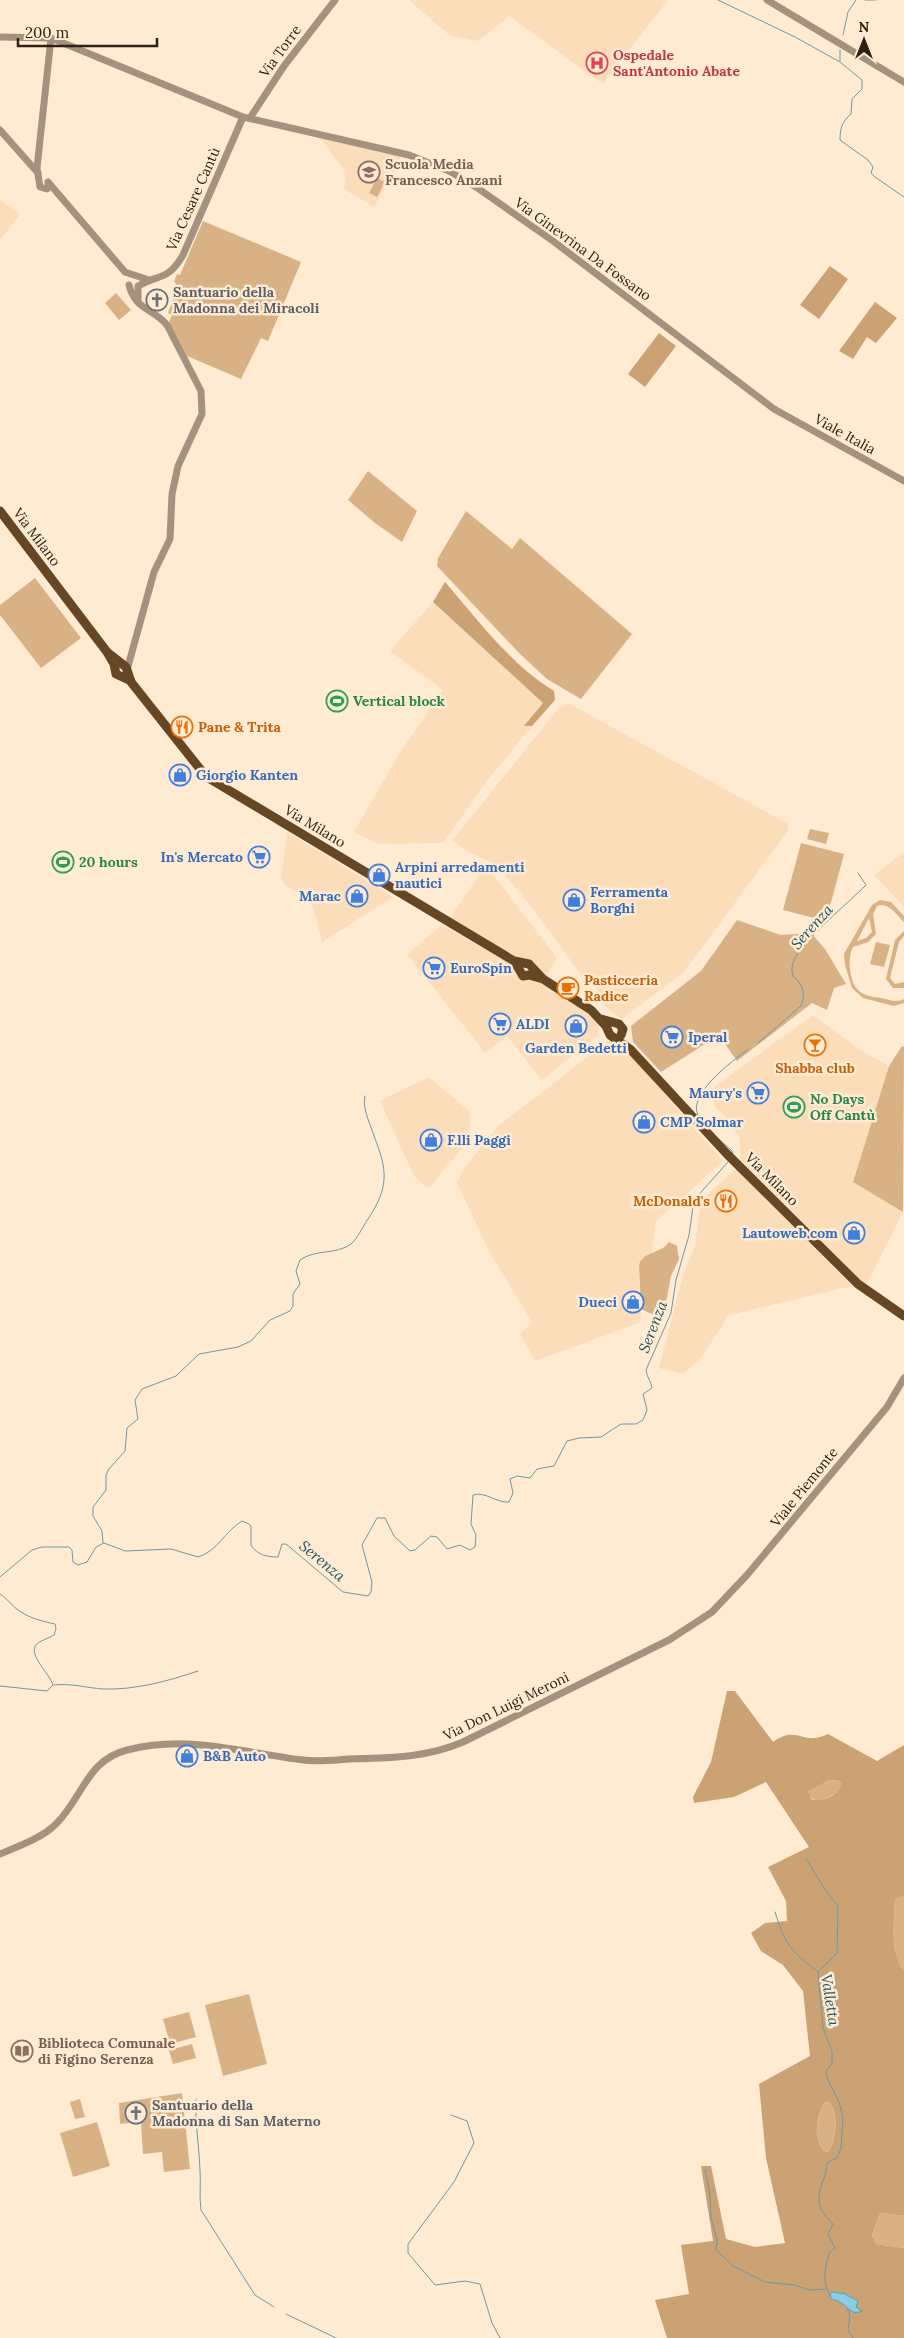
<svg xmlns="http://www.w3.org/2000/svg" width="904" height="2338" viewBox="0 0 904 2338" font-family="Lora,serif">
  <rect width="100%" height="100%" fill="#ffead2"/>
  <path fill="#fcddb9" d="M409,0H668L603,84L509,16L478,41L449,35Z
    M320,138L402,155L374,207L344,189L346,182L344,170Z
    M0,200L20,214L0,240Z
    M433,602L543,703L525,726H532L487,781L443,843L379,844L354,832L399,754L443,690L390,651Z
    M568,703L788,824V831L683,973L622,1019L601,1003L598,990L581,975L533,909L496,864L469,852L452,841L558,709Z
    M287,832L383,891L393,897L322,942L313,907L307,898L285,885L281,879Z
    M904,852V907L874,875Z
    M484,868L495,877L557,958L546,977L449,919Z
    M442,925L514,966L515,975L531,977L573,1002L598,1024L599,1035L542,1080L507,1036L485,1053L407,954Z
    M813,1015L865,1053L889,1066L853,1181L903,1212L866,1285L740,1159V1139L726,1117L714,1106V1087Z
    M608,1041L619,1042L723,1161L656,1221L652,1252L642,1259L639,1265L641,1322L535,1361L520,1334L532,1322L490,1253L457,1183L463,1170L497,1127Z
    M429,1077L469,1111L471,1137L430,1187L425,1186L414,1176L380,1101Z
    M737,1168L852,1286L729,1315L701,1358L683,1374L659,1368L683,1275L695,1246L701,1200Z"/>
  <path fill="#d8b285" fill-rule="evenodd" d="M377,178L385,182L377,197L369,193Z
    M203,221L301,262L268,341L261,338L241,379L187,356L169,322L172,315L168,313L174,297L171,295L176,283L174,282L177,274L180,275Z
    M116,293L131,310L119,320L105,303Z
    M368,471L417,511L402,542L375,523L348,500Z
    M466,511L512,549L520,538L632,634L581,699L547,679L520,654L437,566L438,558Z
    M35,578L81,638L41,668L0,615V605Z
    M810,829L829,833L826,844L807,839Z
    M801,843L844,854L826,921L783,910Z
    M880,900L891,902L904,916V922C896,914 888,901 877,906L873,914L876,934L868,942L853,947C847,958 849,982 859,991C865,996 874,997 881,998C890,1000 896,1003 904,999V1003L894,1006L863,998L852,988L845,965L844,954L872,905ZM869,918L872,932L866,938L857,941Z
    M737,920L781,935L811,933L825,949L846,984L834,988L827,1010L812,1003L737,1061L719,1035L661,1072L633,1042L631,1026L701,971Z
    M904,931V936L899,942L890,978L895,984L904,982V988H893L886,979L895,940Z
    M876,942L890,945L884,967L870,964Z
    M902,1046L904,1047L903,1212L853,1182L889,1066Z
    M669,1242L677,1246L679,1259L671,1276L664,1313L656,1316L641,1309L639,1265C643,1251 661,1254 669,1242Z
    M837,1780L843,1783C839,1794 828,1798 818,1801L809,1797L808,1791C816,1783 826,1781 837,1780Z
    M904,1896V1971C889,1952 895,1925 894,1902L898,1898Z
    M249,1994L267,2064L223,2076L205,2005Z
    M189,2012L196,2037L170,2044L163,2019Z
    M192,2044L196,2058L173,2064L169,2050Z
    M182,2093L190,2169L164,2172L162,2152L143,2154L141,2122L120,2124L119,2103Z
    M80,2099L85,2117L75,2119L70,2102Z
    M825,2102L830,2103C839,2116 836,2138 829,2151L826,2152C812,2143 816,2114 825,2102Z
    M97,2122L110,2166L73,2177L60,2133Z
    M880,2213L904,2216V2248L876,2244L872,2235Z"/>
  <path fill="#caa273" fill-rule="evenodd" d="M830,266L848,279L819,319L800,305Z
    M875,302L897,318L876,343L867,337L853,359L839,351Z
    M659,333L676,346L645,387L628,374Z
    M445,582C478,620 511,665 554,691L555,700L532,726H524L543,703L433,602Z
    M727,1691H735L773,1742C799,1724 801,1747 828,1734L877,1761L904,1745V1896L898,1898L894,1902C895,1925 889,1951 904,1971V2216L880,2213L872,2235L876,2244L904,2248V2338H667L655,2300L689,2294L681,2245L713,2241L701,2166H711L726,2239L755,2247L785,2243L766,2158L759,2084L810,2056L803,1991L783,1965L761,1951L751,1933L765,1923L787,1921L786,1901L768,1867L809,1847L766,1782L734,1797L694,1803L693,1797L711,1762ZM827,1781L837,1780L842,1783C839,1795 823,1803 811,1799L808,1791ZM825,2102L830,2103C839,2116 836,2138 829,2151L826,2152C812,2143 816,2114 825,2102Z"/>
  <path fill="#87cee6" stroke="#6b9aa8" d="M833,2292L845,2294L858,2301L856,2307L862,2311C853,2315 850,2310 843,2304C841,2302 835,2300 831,2299L829,2294Z"/>
  <g fill="none" stroke-linecap="round" stroke-linejoin="round">
    <path stroke="#6b9aa8" stroke-width="1" d="M718,0L795,37L840,62L862,80V89L852,99L851,114C842,122 840,128 840,140L868,160L873,167L871,173L875,177L904,197
      M865,0H876
      M843,35L848,12L856,0
      M840,50V61
      M758,1043L801,1006C806,993 803,985 793,976C791,970 792,964 795,958C808,936 847,904 866,885L858,873
      M732,1154L733,1152C722,1141 705,1129 698,1115C687,1094 734,1060 747,1050
      M103,1543L102,1531L93,1516V1507L106,1490V1475L109,1469L125,1451L127,1428L138,1419L135,1400L142,1389L176,1376L199,1354L238,1347L251,1341L270,1320L290,1311L293,1306V1294L300,1284L296,1271L300,1260C315,1249 336,1255 351,1244C358,1238 363,1226 368,1219C395,1179 383,1162 369,1122C366,1113 363,1105 365,1096
      M0,1577L32,1550L42,1547H69L72,1550L73,1562L78,1565L87,1562L96,1547L104,1543L125,1551L171,1549L198,1557C218,1551 225,1531 242,1521L249,1524L251,1526V1545C257,1555 267,1557 278,1557L282,1544H286L343,1592L368,1596L371,1592L372,1582L362,1545L377,1518H385L394,1536L410,1551L415,1550L431,1536L437,1537L447,1549L460,1545L470,1550L475,1547L476,1535L471,1524L473,1495C485,1491 496,1503 509,1502L513,1493L510,1479L517,1476L530,1478L537,1469L554,1466L567,1441L579,1438L601,1437L621,1424H636L643,1420L647,1410L643,1394L652,1388C651,1381 647,1378 646,1370L671,1313L676,1280L689,1235L694,1200L728,1162
      M0,1594C8,1599 11,1605 18,1610C29,1618 41,1621 55,1624L56,1629L54,1635C49,1638 39,1641 36,1645C28,1655 50,1674 53,1685L47,1691L0,1686
      M54,1685C71,1683 87,1688 104,1689C136,1690 168,1681 198,1671
      M806,1859L828,1894L838,1906L837,1953L818,1972
      M775,1912C786,1946 790,1950 818,1972L823,2028L832,2051V2064L826,2071L827,2078L839,2102L843,2118L841,2148L837,2158L828,2162C826,2167 826,2173 824,2178C816,2199 816,2207 833,2224L828,2234L835,2248L829,2253C825,2270 821,2282 831,2296
      M196,2099C195,2123 199,2146 200,2170C201,2184 199,2196 201,2210L255,2295L274,2307
      M451,2115L467,2121L474,2143L454,2182L408,2244V2253L435,2285L465,2281L480,2284L492,2323L500,2338
      M705,2170L710,2195L711,2218L717,2240L716,2250L733,2266L765,2282L794,2285L810,2290L826,2289
      M847,2309L850,2315L848,2330L853,2338
      M286,2314L336,2338"/>
    <path stroke="#a4927f" stroke-width="7" d="M767,0L904,82
      M0,37L51,38L243,117L409,155L449,171L476,187L553,241L774,409L904,481
      M250,118L284,66L335,0
      M0,130L38,173
      M48,182L125,272L149,280
      M49,183L47,189L40,187L37,168L51,38
      M138,302V286C160,273 167,282 183,255L243,117
      M127,670L154,572L170,539L172,494L178,466L202,414L201,391L167,325C153,308 135,310 129,285
      M0,1854C19,1846 42,1838 56,1824C83,1797 87,1760 127,1750C190,1734 242,1753 303,1760C318,1762 334,1760 349,1759C388,1758 426,1758 463,1742L669,1640L712,1612L747,1575L887,1407L904,1378"/>
    <path stroke="#664723" stroke-width="9" d="M0,511L107,652L114,664L116,674L131,681
      M107,652L126,667L131,682L200,769L210,779L514,961L529,964L543,979
      M514,961L523,976L529,975L543,979L591,1010L606,1026L610,1035L631,1050L727,1154L858,1284L904,1316
      M601,1019L619,1024L623,1029L621,1035"/>
  </g>
  <defs>
    <g id="hospital-ring" transform="scale(1.125)"><circle r="9.5" fill="#ffead2" stroke="#e0444e" stroke-width="1.5"/><path d="M-5-5h3v3.5h4V-5h3V5h-3V1.5h-4V5h-3Z" fill="#e0444e"/></g>
    <g id="school-ring" transform="scale(1.125)"><circle r="9.5" fill="#ffead2" stroke="#8d6e63" stroke-width="1.5"/><path d="M0-5L7-2L0 1L-7-2ZM-4 1L0 2.5L4 1V4Q0 6-4 4Z" fill="#8d6e63"/></g>
    <g id="church-ring" transform="scale(1.125)"><circle r="9.5" fill="#ffead2" stroke="#6b7280" stroke-width="1.5"/><path d="M-1.2-6h2.4v3.5h3.3v2.4h-3.3V6h-2.4V-.1h-3.3v-2.4h3.3Z" fill="#6b7280"/></g>
    <g id="stadium-ring" transform="scale(1.125)"><circle r="9.5" fill="#ffead2" stroke="#2e9e5b" stroke-width="1.5"/><path d="M0-5a6.5 5 0 1 0 0 10a6.5 5 0 1 0 0-10ZM-3.5-1.8h7v3.6h-7Z" fill="#2e9e5b"/></g>
    <g id="restaurant-ring" transform="scale(1.125)"><circle r="9.5" fill="#ffead2" stroke="#e8710a" stroke-width="1.5"/><path d="M-5-6h1v4h1v-4h1v4h1v-4h1v5L-1.5 .5V6h-2V.5L-5-1ZM5-6V6H3V1.5H1.5Q1.5-4 5-6Z" fill="#e8710a"/></g>
    <g id="shop-ring" transform="scale(1.125)"><circle r="9.5" fill="#ffead2" stroke="#3f7fe0" stroke-width="1.5"/><path d="M-5-2.5h2.3a2.7 3.5 0 0 1 5.4 0H5L5.5 6h-11ZM-1.5-2.5h3a1.5 2.3 0 0 0-3 0Z" fill="#3f7fe0"/></g>
    <g id="supermarket-ring" transform="scale(1.125)"><circle r="9.5" fill="#ffead2" stroke="#3f7fe0" stroke-width="1.5"/><path d="M-6-5.5h2.5l.6 2H6L4.5 2H-2.5L-4.4-4H-6ZM-1.5 3.2a1.3 1.3 0 1 0 .1 0ZM3 3.2a1.3 1.3 0 1 0 .1 0Z" fill="#3f7fe0"/></g>
    <g id="cafe-ring" transform="scale(1.125)"><circle r="9.5" fill="#ffead2" stroke="#e8710a" stroke-width="1.5"/><path d="M-5.5-4.5H6V0H3Q3 3.5 0 3.5H-2.5Q-5.5 3.5-5.5 0ZM3-3.2v2h1.7v-2ZM-6 4.5H4V6H-6Z" fill="#e8710a"/></g>
    <g id="bar-ring" transform="scale(1.125)"><circle r="9.5" fill="#ffead2" stroke="#e8710a" stroke-width="1.5"/><path d="M-6-5H6L.8 .8V4.5H3.5V6h-7V4.5H-.8V.8Z" fill="#e8710a"/></g>
    <g id="library-ring" transform="scale(1.125)"><circle r="9.5" fill="#ffead2" stroke="#8d6e63" stroke-width="1.5"/><path d="M-6-4Q-3-5.5-.7-3.5V5Q-3 3-6 4ZM6-4Q3-5.5 .7-3.5V5Q3 3 6 4Z" fill="#8d6e63"/></g>
  </defs>
  <g fill-rule="evenodd">
    <use href="#hospital-ring" x="597" y="63"/>
    <use href="#school-ring" x="369" y="172"/>
    <use href="#church-ring" x="157" y="300"/>
    <use href="#stadium-ring" x="337" y="701"/>
    <use href="#restaurant-ring" x="182" y="727"/>
    <use href="#shop-ring" x="180" y="775"/>
    <use href="#supermarket-ring" x="259" y="857"/>
    <use href="#stadium-ring" x="63" y="862"/>
    <use href="#shop-ring" x="379" y="875"/>
    <use href="#shop-ring" x="357" y="896"/>
    <use href="#shop-ring" x="574" y="900"/>
    <use href="#supermarket-ring" x="434" y="968"/>
    <use href="#cafe-ring" x="568" y="988"/>
    <use href="#supermarket-ring" x="500" y="1024"/>
    <use href="#shop-ring" x="576" y="1026"/>
    <use href="#supermarket-ring" x="672" y="1037"/>
    <use href="#bar-ring" x="815" y="1045"/>
    <use href="#supermarket-ring" x="758" y="1093"/>
    <use href="#stadium-ring" x="794" y="1107"/>
    <use href="#shop-ring" x="644" y="1122"/>
    <use href="#shop-ring" x="431" y="1140"/>
    <use href="#restaurant-ring" x="726" y="1201"/>
    <use href="#shop-ring" x="854" y="1233"/>
    <use href="#shop-ring" x="633" y="1302"/>
    <use href="#shop-ring" x="187" y="1756"/>
    <use href="#library-ring" x="22" y="2051"/>
    <use href="#church-ring" x="136" y="2113"/>
  </g>
  <g text-anchor="middle" stroke-width="5" stroke-linejoin="round" paint-order="stroke">
    <g font-size="14" fill="#2b2217" stroke="#ffead2">
      <text transform="translate(280 51) rotate(-54)" y="5">Via Torre</text>
      <text transform="translate(193 199) rotate(-66)" y="5">Via Cesare Cantù</text>
      <text transform="translate(583 249) rotate(36)" y="5">Via Ginevrina Da Fossano</text>
      <text transform="translate(845 434) rotate(29)" y="5">Viale Italia</text>
      <text transform="translate(37 537) rotate(53)" y="5">Via Milano</text>
      <text transform="translate(315 826) rotate(31)" y="5">Via Milano</text>
      <text transform="translate(772 1179) rotate(45)" y="5">Via Milano</text>
      <text transform="translate(804 1487) rotate(-51)" y="5">Viale Piemonte</text>
      <text transform="translate(506 1706) rotate(-26)" y="5">Via Don Luigi Meroni</text>
    </g>
    <g font-size="14" font-weight="bold" fill="#be3a42" stroke="#ffead2" text-anchor="start">
      <text x="613" y="60">Ospedale<tspan x="613" dy="16">Sant'Antonio Abate</tspan></text>
    </g>
    <g font-size="14" font-weight="bold" fill="#785e54" stroke="#ffead2" text-anchor="start">
      <text x="385" y="169">Scuola Media<tspan x="385" dy="16">Francesco Anzani</tspan></text>
      <text x="38" y="2048">Biblioteca Comunale<tspan x="38" dy="16">di Figino Serenza</tspan></text>
    </g>
    <g font-size="14" font-weight="bold" fill="#5b616d" stroke="#ffead2" text-anchor="start">
      <text x="173" y="297">Santuario della<tspan x="173" dy="16">Madonna dei Miracoli</tspan></text>
      <text x="152" y="2110">Santuario della<tspan x="152" dy="16">Madonna di San Materno</tspan></text>
    </g>
    <g font-size="14" font-weight="bold" fill="#27864d" stroke="#ffead2" text-anchor="start">
      <text x="353" y="706">Vertical block</text>
      <text x="79" y="867">20 hours</text>
      <text x="810" y="1104">No Days<tspan x="810" dy="16">Off Cantù</tspan></text>
    </g>
    <g font-size="14" font-weight="bold" fill="#c56008" stroke="#ffead2" text-anchor="start">
      <text x="198" y="732">Pane &amp; Trita</text>
      <text x="584" y="985">Pasticceria<tspan x="584" dy="16">Radice</tspan></text>
      <text x="815" y="1073" text-anchor="middle">Shabba club</text>
      <text x="710" y="1206" text-anchor="end">McDonald's</text>
    </g>
    <g font-size="14" font-weight="bold" fill="#366cbe" stroke="#ffead2" text-anchor="start">
      <text x="196" y="780">Giorgio Kanten</text>
      <text x="243" y="862" text-anchor="end">In's Mercato</text>
      <text x="395" y="872">Arpini arredamenti<tspan x="395" dy="16">nautici</tspan></text>
      <text x="590" y="897">Ferramenta<tspan x="590" dy="16">Borghi</tspan></text>
      <text x="341" y="901" text-anchor="end">Marac</text>
      <text x="450" y="973">EuroSpin</text>
      <text x="516" y="1029">ALDI</text>
      <text x="688" y="1042">Iperal</text>
      <text x="576" y="1053" text-anchor="middle">Garden Bedetti</text>
      <text x="742" y="1098" text-anchor="end">Maury's</text>
      <text x="660" y="1127">CMP Solmar</text>
      <text x="447" y="1145">F.lli Paggi</text>
      <text x="838" y="1238" text-anchor="end">Lautoweb.com</text>
      <text x="617" y="1307" text-anchor="end">Dueci</text>
      <text x="203" y="1761">B&amp;B Auto</text>
    </g>
    <g font-size="15" font-style="italic" fill="#1b5667" stroke="#ffead2">
      <text transform="translate(812 927) rotate(-48)" y="5">Serenza</text>
      <text transform="translate(653 1327) rotate(-69)" y="5">Serenza</text>
      <text transform="translate(322 1561) rotate(40)" y="5">Serenza</text>
      <text transform="translate(830 2000) rotate(81)" y="5">Valletta</text>
    </g>
  </g>
  <g transform="translate(864 40)" stroke="#ffead2" stroke-width="4" paint-order="stroke">
  <path d="M0-4L9 19L0 12L-9 19Z" fill="#2b2217"/>
  <text y="-8" font-size="14" font-weight="bold" text-anchor="middle" fill="#2b2217">N</text>
  </g>
  <path d="M18 38v8h139v-8" fill="none" stroke="#2b2217" stroke-width="2.5"/>
  <text x="25" y="38" font-size="15" fill="#2b2217" stroke="#ffead2" stroke-width="4" paint-order="stroke">200 m</text>
</svg>
